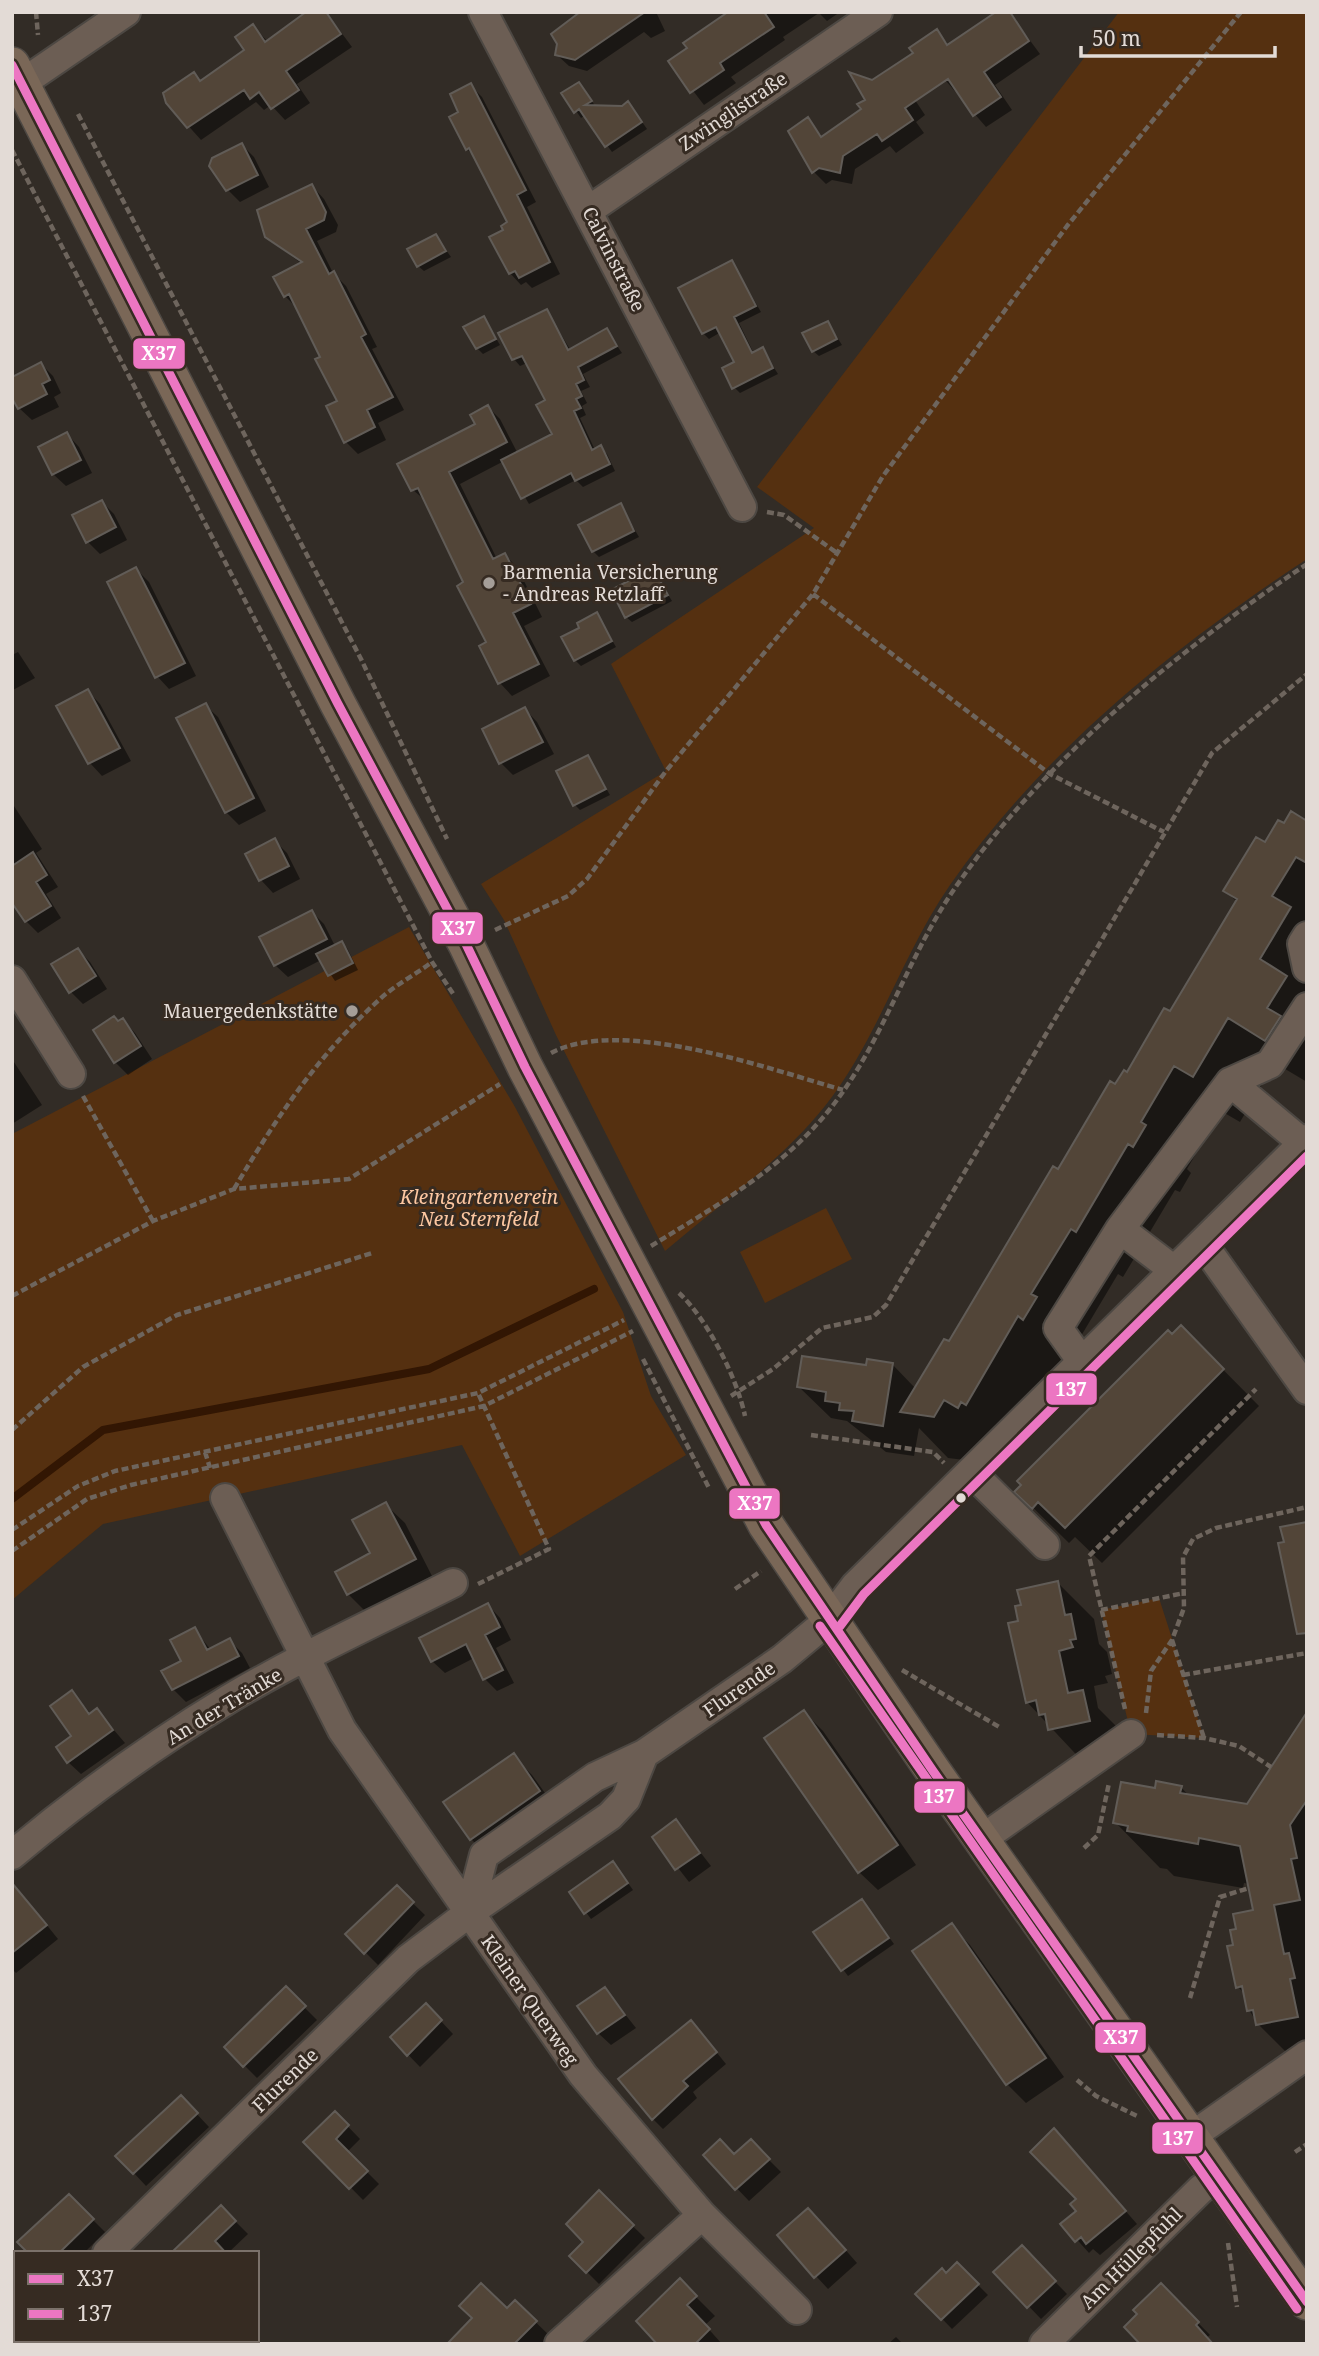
<svg xmlns="http://www.w3.org/2000/svg" width="1319" height="2356" viewBox="0 0 1319 2356" font-family="'Noto Serif',serif">
  <rect width="100%" height="100%" fill="#322c26"/>
  <path fill="#553010" d="M1119,12H1307V559C1173,647 1042,753 950,885C902,954 878,1039 825,1106C781,1161 719,1205 665,1251L556,1035L504,920L481,884L666,771L611,664L814,528L757,487Z
    M409,927L515,1107L623,1312L651,1396L686,1455L520,1556L462,1445L103,1524L12,1600V1134Z
    M826,1208L852,1259L765,1303L740,1252Z
    M1159,1598L1204,1738L1131,1734L1101,1610Z"/>
  <path fill="#0007" d="M311,12H326L352,47L297,84L310,103L285,120L271,105L264,110L256,102L201,140L167,102L194,74L201,82L247,51L253,26L268,42Z
    M584,12H656L665,31L651,38L644,32L587,71L569,66L557,55Z
    M727,12H840L827,21L819,13L783,37L785,40L731,77L736,83L704,105L671,62Z
    M1009,12L1040,54L995,85L1012,110L986,127L946,81L921,42L937,32L950,46Z
    M872,82H903L925,115L916,122L924,133L896,153L890,146L855,169L852,184L832,180L826,184L814,172L807,120L823,137L863,110Z
    M579,84L596,107L633,109L647,129L612,152L585,115L581,118L564,94Z
    M471,86L482,97L536,202L527,207L560,274L532,288L526,282L521,285L510,273L505,231L509,223L476,158L467,149L451,117L461,112Z
    M242,145L254,157L269,187L240,202L227,189Z
    M312,186L324,199L338,225L336,232L317,241L333,273L346,286L377,347L372,349L404,410L378,423L386,440L358,454L346,442L339,402L323,358L298,309L285,296L302,264L266,237Z
    M436,236L451,257L424,271L418,266Z
    M732,262L761,312L739,323L754,354L762,349L778,374L740,393L734,387L737,363L721,332L709,339L703,333Z
    M547,311L571,351L606,330L622,353L583,374L590,387L581,391L587,403L582,406L586,415L580,418L595,450L600,448L607,454L615,471L583,487L576,480L529,504L504,461L460,484L497,559L505,555L517,567L542,617L524,626L550,676L512,696L500,683L481,647L488,643L465,583L426,501L413,490L477,424L488,407L500,419L518,454L554,435L547,401L527,363L520,366L514,359L501,334Z
    M484,318L500,345L483,354L477,348Z
    M828,323L842,345L819,356L813,351Z
    M41,364L53,376L61,393L54,397L59,407L32,420L19,408Z
    M67,434L79,447L92,473L66,486L53,474Z
    M102,502L114,514L127,540L100,554L88,542Z
    M620,505L639,537L599,557L593,551Z
    M136,569L149,582L196,676L169,689L157,676Z
    M653,570L672,601L632,622L626,617Z
    M597,614L616,647L581,666L575,660L581,629Z
    M18,652L35,678L13,690L12,655Z
    M88,691L100,704L131,761L102,776L90,763L58,707Z
    M205,705L218,717L266,811L239,825L226,812Z
    M525,709L537,722L554,754L513,775L501,763Z
    M588,757L610,795L580,810L575,805Z
    M12,803L42,849L36,853L58,887L46,894L61,918L38,933L26,921L12,876Z
    M1307,823V1082L1275,1063L1240,1122L1221,1111L1187,1169L1191,1173L1180,1192L1175,1190L1123,1277L1118,1274L1013,1450L1008,1447L981,1462L948,1458L919,1428L914,1456L886,1452L847,1421L831,1418L799,1387L868,1367L892,1364L916,1389L949,1344L1058,1171L1171,1014L1237,902L1226,891L1284,825Z
    M274,840L287,853L300,879L273,893L261,880L248,854Z
    M312,912L324,924L335,946L341,943L347,948L358,970L335,981L321,960L288,977L275,965Z
    M78,950L90,962L107,989L83,1004L71,992Z
    M123,1020L135,1033L152,1059L128,1075L115,1062L95,1030Z
    M12,1059L42,1105L12,1124Z
    M1181,1327L1259,1406L1102,1563L1075,1537L1069,1543L1017,1492Z
    M386,1505L405,1523L433,1578L367,1613L348,1594L372,1554Z
    M1058,1583L1094,1619L1099,1644L1107,1652L1112,1674L1105,1676L1108,1683L1094,1686L1098,1708L1118,1728L1125,1757L1086,1765L1027,1702L1020,1622Z
    M488,1605L500,1618L511,1640L496,1648L514,1683L497,1691L485,1679L474,1658L445,1673L432,1661Z
    M194,1629L211,1650L229,1640L242,1653L250,1668L186,1702L173,1689Z
    M72,1692L91,1714L97,1710L125,1743L81,1774L68,1762L74,1736Z
    M804,1712L823,1731L916,1865L878,1890L859,1872Z
    M1307,1715V2068L1303,2069L1258,2024L1249,2010L1245,1994L1238,1987V1930L1255,1911L1249,1884L1244,1883L1243,1888L1174,1876L1167,1869L1160,1868L1115,1822L1157,1790L1181,1787L1189,1796L1248,1806Z
    M513,1756L532,1775L558,1811L490,1858L471,1839Z
    M676,1821L711,1866L689,1882L654,1837Z
    M618,1869L633,1890L591,1919L571,1892Z
    M397,1888L425,1915L378,1965L347,1934Z
    M12,1902L33,1908L58,1939L16,1973L12,1969Z
    M867,1907L894,1944L848,1976L816,1933Z
    M951,1926L970,1945L1064,2077L1026,2103L1007,2084L914,1952Z
    M286,1989L317,2020L257,2078L226,2047Z
    M605,1989L636,2028L611,2045L598,2033Z
    M426,2005L453,2034L420,2067L392,2038Z
    M701,2033L726,2064L693,2092L697,2098L663,2129L653,2119Z
    M181,2097L209,2127L146,2186L118,2156Z
    M335,2113L360,2139L347,2152L379,2184L363,2200L306,2142Z
    M1066,2143L1137,2224L1100,2255L1093,2249L1089,2253L1063,2224L1078,2211L1079,2199Z
    M763,2154L781,2172L749,2201L705,2155Z
    M599,2193L645,2238L599,2284L571,2256L586,2242Z
    M69,2196L105,2232L84,2253H30Z
    M221,2207L248,2234L228,2253H176Z
    M821,2222L857,2263L828,2289L816,2276Z
    M1022,2248L1067,2294L1041,2319L996,2272Z
    M957,2264L988,2295L952,2329L918,2294Z
    M680,2281L715,2316L705,2325L722,2344H660Z
    M1161,2285L1210,2335L1206,2338Z
    M515,2302L555,2341L551,2344H466Z
    M896,2337L903,2344H888Z
    M80,2340H128L131,2344H76Z"/>
  <g fill="none" stroke-linecap="round" stroke-linejoin="round">
    <path stroke="#321603" stroke-width="8" d="M12,1499L103,1430L429,1369L594,1289"/>
  </g>
  <path fill="#524538" stroke="#615c57" stroke-width="2" d="M306,12H326L341,34L286,71L299,90L271,109L259,92L250,99L244,90L187,128L166,103L163,93L194,72L200,81L244,50L235,37L253,24L265,42Z
    M580,12H645L575,60L555,55L557,44L551,34Z
    M728,12H764L774,27L720,63L724,70L690,93L668,61L687,48L683,43Z
    M996,12H1010L1029,41L984,72L1001,97L973,116L948,79L905,108L913,120L882,141L877,134L843,156L840,173L819,168L812,173L788,131L808,117L821,137L861,109L857,104L865,100L849,72L872,80L913,53L909,48L937,29L947,45Z
    M579,82L592,101L585,105L622,106L628,101L642,122L605,147L579,109L574,113L561,93Z
    M471,83L526,190L517,195L550,262L519,278L515,271L509,274L489,237L503,230L501,226L507,222L469,148L466,150L449,117L458,112L450,94Z
    M242,143L258,175L226,191L209,166L212,158Z
    M312,184L326,212L324,220L306,229L329,274L334,271L366,334L361,337L393,397L367,410L375,427L344,443L326,406L337,401L315,359L320,357L289,294L284,297L273,277L302,262L265,237L257,210Z
    M436,234L446,251L417,267L407,249Z
    M732,260L756,306L734,317L752,353L763,347L773,368L732,389L722,368L734,362L716,327L702,334L678,288Z
    M547,309L568,350L607,328L617,346L578,367L584,380L576,384L582,396L576,399L581,408L574,411L592,450L601,445L610,464L575,481L571,473L521,499L501,460L552,434L536,405L545,400L522,356L512,360L498,333Z
    M484,316L496,339L476,349L463,327Z
    M828,321L837,339L812,352L802,333Z
    M41,362L50,380L42,384L47,394L18,409L12,398V377Z
    M488,405L507,442L449,472L493,559L505,553L531,604L513,613L539,664L498,684L479,646L486,642L457,586L463,582L418,488L411,491L397,464L475,424L470,415Z
    M67,432L81,460L52,475L38,447Z
    M102,500L116,527L86,543L72,515Z
    M621,503L634,531L592,552L578,525Z
    M136,567L185,663L155,678L107,582Z
    M653,568L668,595L625,618L611,590Z
    M597,612L612,641L574,661L561,637L579,628L577,623Z
    M88,689L120,748L88,764L56,706Z
    M206,703L254,798L225,813L176,718Z
    M525,707L543,742L499,764L482,729Z
    M588,755L606,789L573,806L556,771Z
    M1291,811L1307,821V863L1296,857L1272,896L1291,907L1260,959L1287,976L1267,1008L1281,1016L1265,1041L1228,1018L1193,1077L1174,1066L1141,1122L1146,1125L1133,1147L1128,1144L1076,1232L1071,1229L1031,1294L1037,1297L1023,1320L1018,1316L966,1405L961,1402L958,1408L944,1400L934,1417L900,1412L944,1339L949,1341L1053,1166L1058,1169L1110,1081L1115,1084L1124,1070L1127,1072L1164,1008L1170,1011L1237,899L1223,891L1256,837L1265,842L1278,820L1284,823Z
    M275,838L289,866L259,881L245,854Z
    M33,852L47,875L36,882L51,906L25,922L12,903V866Z
    M312,910L327,939L274,966L259,937Z
    M342,941L353,963L328,976L316,954Z
    M78,948L96,976L69,993L51,964Z
    M114,1016L118,1021L123,1018L141,1046L114,1063L93,1030Z
    M1181,1325L1224,1369L1065,1528L1038,1502L1032,1509L1014,1492L1021,1485L1017,1481L1168,1330L1172,1334Z
    M802,1356L866,1365L867,1359L893,1363L883,1426L852,1421L854,1411L839,1410L840,1403L825,1401L826,1392L797,1387Z
    M386,1502L416,1559L347,1595L335,1572L370,1553L352,1520Z
    M1307,1522V1633L1297,1634L1278,1543L1284,1542L1280,1527Z
    M1058,1581L1065,1615L1071,1614L1076,1639L1070,1640L1073,1647L1059,1651L1068,1693L1083,1690L1090,1721L1048,1730L1045,1714L1039,1715L1036,1700L1026,1703L1008,1623L1018,1621L1015,1606L1021,1605L1017,1590Z
    M488,1603L500,1627L485,1635L503,1670L483,1680L466,1644L431,1662L419,1638Z
    M195,1627L207,1650L230,1638L239,1656L172,1690L161,1671L181,1661L170,1640Z
    M72,1690L89,1714L97,1708L113,1730L67,1763L56,1747L71,1736L50,1706Z
    M804,1710L898,1845L858,1873L764,1738Z
    M1307,1712V1800L1290,1825L1297,1858L1291,1859L1300,1900L1274,1905L1284,1954L1289,1953L1295,1978L1290,1979L1298,2017L1256,2025L1253,2010L1247,2011L1242,1986L1236,1988L1227,1946L1233,1945L1230,1930L1236,1929L1233,1914L1253,1910L1240,1846L1199,1838L1198,1844L1127,1831L1128,1826L1113,1823L1121,1782L1155,1788L1156,1781L1182,1786L1180,1793L1247,1804Z
    M514,1753L540,1791L470,1840L443,1802Z
    M676,1819L700,1853L675,1870L652,1837Z
    M613,1861L628,1883L584,1914L569,1892Z
    M12,1883L47,1925L12,1953Z
    M397,1885L414,1902L364,1954L345,1934Z
    M862,1899L889,1938L841,1971L813,1932Z
    M952,1923L1046,2058L1006,2085L912,1951Z
    M286,1986L306,2006L243,2067L224,2047Z
    M605,1987L625,2015L597,2034L577,2006Z
    M426,2003L442,2020L407,2056L390,2037Z
    M691,2020L717,2052L683,2081L688,2086L652,2120L618,2079Z
    M181,2095L198,2113L133,2174L115,2156Z
    M335,2111L349,2125L336,2139L368,2171L349,2189L303,2142Z
    M1054,2128L1126,2211L1086,2244L1081,2237L1075,2242L1060,2224L1076,2211L1070,2204L1076,2199L1030,2152Z
    M720,2139L734,2154L751,2139L770,2159L735,2190L703,2155Z
    M599,2190L634,2225L586,2273L569,2256L583,2242L566,2224Z
    M69,2194L94,2219L59,2253H28L17,2242Z
    M221,2205L236,2221L215,2241L226,2253H171Z
    M808,2208L846,2250L814,2278L777,2235Z
    M1022,2245L1056,2281L1027,2308L993,2272Z
    M957,2262L979,2284L941,2320L915,2294L942,2268L946,2273Z
    M680,2278L697,2296L687,2305L710,2329L695,2344H657L636,2321Z
    M481,2283L507,2308L515,2300L537,2321L514,2344H447L472,2318L459,2306Z
    M1161,2283L1199,2322L1196,2325L1213,2344H1140L1124,2327L1137,2314L1133,2310Z"/>
  <g fill="none" stroke-linecap="round" stroke-linejoin="round">
    <g stroke="#4d4843" stroke-width="32">
      <path id="minor" d="M483,12L742,507
        M12,90L126,12
        M589,210L878,12
        M1307,936L1302,944L1307,968
        M12,980L71,1074
        M1230,1082L1303,1143
        M1120,1229L1230,1082L1270,1064L1307,1007
        M1203,1244L1307,1390
        M1083,1363L1058,1328L1120,1229L1175,1271
        M972,1473L1045,1545
        M225,1498L342,1730L583,2075L702,2215L797,2310
        M982,1839L1131,1734
        M12,1855C80,1798 153,1745 229,1699C301,1656 378,1621 453,1583
        M469,1913L484,1855L595,1777L644,1754L782,1659L830,1619L855,1586L1307,1139
        M1192,2136L1307,2055
        M107,2253L408,1959L469,1913L610,1816L626,1799L644,1754
        M12,2311L16,2315
        M13,2344L17,2340
        M559,2344L702,2215
        M1044,2344L1201,2189L1220,2176"/>
    </g>
    <g stroke="#4d4843" stroke-width="38">
      <path id="major" d="M12,65L338,704L466,944L525,1067L766,1525L933,1771L1307,2302"/>
    </g>
    <path stroke="#6e655d" stroke-width="4.5" stroke-dasharray="7 3.5" stroke-linecap="butt" d="M36,12L38,35
      M78,114L361,659L447,839
      M12,150L432,962L454,995
      M767,512L784,515L837,553
      M813,594L1050,774L1164,832
      M495,930L568,896L587,879L666,771L813,594L883,476L1067,226L1241,12
      M551,1053C621,1016 770,1069 843,1090
      M83,1096L153,1221
      M234,1189C277,1117 317,1056 380,999C395,985 415,975 432,962
      M651,1246C716,1206 782,1169 830,1109C883,1043 907,957 955,888C1042,761 1180,649 1307,564
      M679,1293C708,1320 737,1378 745,1416
      M12,1296L153,1221L234,1189L349,1179L500,1084
      M643,1359L709,1488
      M731,1396L773,1369L822,1328L873,1317L886,1305L1212,753L1307,674
      M12,1430L83,1367L177,1315L372,1253
      M811,1435L933,1452L944,1463
      M205,1452L210,1468
      M12,1530L78,1486L115,1471L478,1393L624,1320
      M12,1551L87,1499L131,1485L484,1406L633,1331
      M478,1584L549,1549L478,1393
      M735,1589L761,1571
      M1101,1610L1184,1593
      M1172,1640L1204,1738
      M902,1670L1001,1728
      M1183,1675L1307,1653
      M1125,1709L1089,1556L1256,1389
      M1146,1713L1151,1671L1172,1640L1184,1608L1183,1557L1193,1539L1216,1528L1307,1507
      M1157,1735L1204,1738L1239,1746L1271,1767
      M1084,1848L1098,1835L1109,1783
      M1190,1998L1220,1897L1249,1888
      M1077,2080L1096,2096L1139,2117
      M1295,2152L1307,2144
      M1228,2243L1237,2307"/>
    <use href="#minor" stroke="#6c5e54" stroke-width="28"/>
    <use href="#major" stroke="#7a6757" stroke-width="35"/>
    <g stroke="#362b22" stroke-width="14">
      <path id="bus-1" d="M12,65L338,704L466,944L525,1067L766,1525L933,1771L1307,2302"/>
    </g>
    <g stroke="#362b22" stroke-width="14">
      <path id="bus-2" d="M820,1626L1297,2309
        M840,1626L864,1594L1307,1156"/>
    </g>
    <use href="#bus-1" stroke="#ec76c2" stroke-width="9"/>
    <use href="#bus-2" stroke="#ec76c2" stroke-width="9"/>
  </g>
  <g fill="#a59e98" stroke="#362b22" stroke-width="2.5">
    <circle cx="489" cy="583" r="7"/>
    <circle cx="352" cy="1011" r="7"/>
  </g>
  <circle fill="#e3dbd6" stroke="#362b22" stroke-width="2.5" cx="961" cy="1498" r="6"/>
  <g text-anchor="middle" stroke-width="6" stroke-linejoin="round" paint-order="stroke">
    <g font-size="19" fill="#e3dbd6" stroke="#362b22">
      <text transform="translate(733 111) rotate(-34)" y="7">Zwinglistraße</text>
      <text transform="translate(614 259) rotate(63)" y="7">Calvinstraße</text>
      <text transform="translate(739 1689) rotate(-35)" y="7">Flurende</text>
      <text transform="translate(224 1706) rotate(-31)" y="7">An der Tränke</text>
      <text transform="translate(530 2000) rotate(55)" y="7">Kleiner Querweg</text>
      <text transform="translate(285 2080) rotate(-44)" y="7">Flurende</text>
      <text transform="translate(1131 2258) rotate(-45)" y="7">Am Hüllepfuhl</text>
    </g>
    <g font-size="19" fill="#e3dbd6" stroke="#362b22" text-anchor="start">
      <text x="503" y="579">Barmenia Versicherung<tspan x="503" dy="22">- Andreas Retzlaff</tspan></text>
      <text x="338" y="1018" text-anchor="end">Mauergedenkstätte</text>
    </g>
    <g font-size="19" font-style="italic" fill="#fdc7a1" stroke="#362b22">
      <text x="479" y="1204">Kleingartenverein<tspan x="479" dy="22">Neu Sternfeld</tspan></text>
    </g>
  </g>
  <g stroke="#362b22" stroke-width="2.5">
    <rect x="132" y="337" width="54" height="33" rx="7" fill="#ec76c2"/>
    <rect x="431" y="911" width="53" height="34" rx="7" fill="#ec76c2"/>
    <rect x="1045" y="1372" width="53" height="34" rx="7" fill="#ec76c2"/>
    <rect x="728" y="1487" width="53" height="33" rx="7" fill="#ec76c2"/>
    <rect x="913" y="1780" width="53" height="34" rx="7" fill="#ec76c2"/>
    <rect x="1094" y="2021" width="53" height="33" rx="7" fill="#ec76c2"/>
    <rect x="1151" y="2121" width="53" height="34" rx="7" fill="#ec76c2"/>
  </g>
  <g font-size="19" text-anchor="middle" font-weight="bold" fill="#fff">
    <text x="159" y="360">X37</text>
    <text x="458" y="935">X37</text>
    <text x="1071" y="1396">137</text>
    <text x="755" y="1510">X37</text>
    <text x="939" y="1803">137</text>
    <text x="1121" y="2044">X37</text>
    <text x="1178" y="2145">137</text>
  </g>
  <rect width="1319" height="2356" fill="none" stroke="#e3dbd6" stroke-width="28"/>
  <rect x="14" y="2251" width="245" height="91" fill="#362b22" stroke="#7b716a" stroke-width="2"/>
  <rect x="28" y="2274" width="35" height="10" fill="#ec76c2" stroke="#7b716a" stroke-width="2"/>
  <text x="77" y="2286" font-size="21" fill="#e3dbd6">X37</text>
  <rect x="28" y="2309" width="35" height="10" fill="#ec76c2" stroke="#7b716a" stroke-width="2"/>
  <text x="77" y="2321" font-size="21" fill="#e3dbd6">137</text>
  <path d="M1081 46v10h194v-10" fill="none" stroke="#e3dbd6" stroke-width="3.5"/>
  <text x="1092" y="46" font-size="21" fill="#e3dbd6" stroke="#362b22" stroke-width="5" paint-order="stroke">50 m</text>
</svg>
